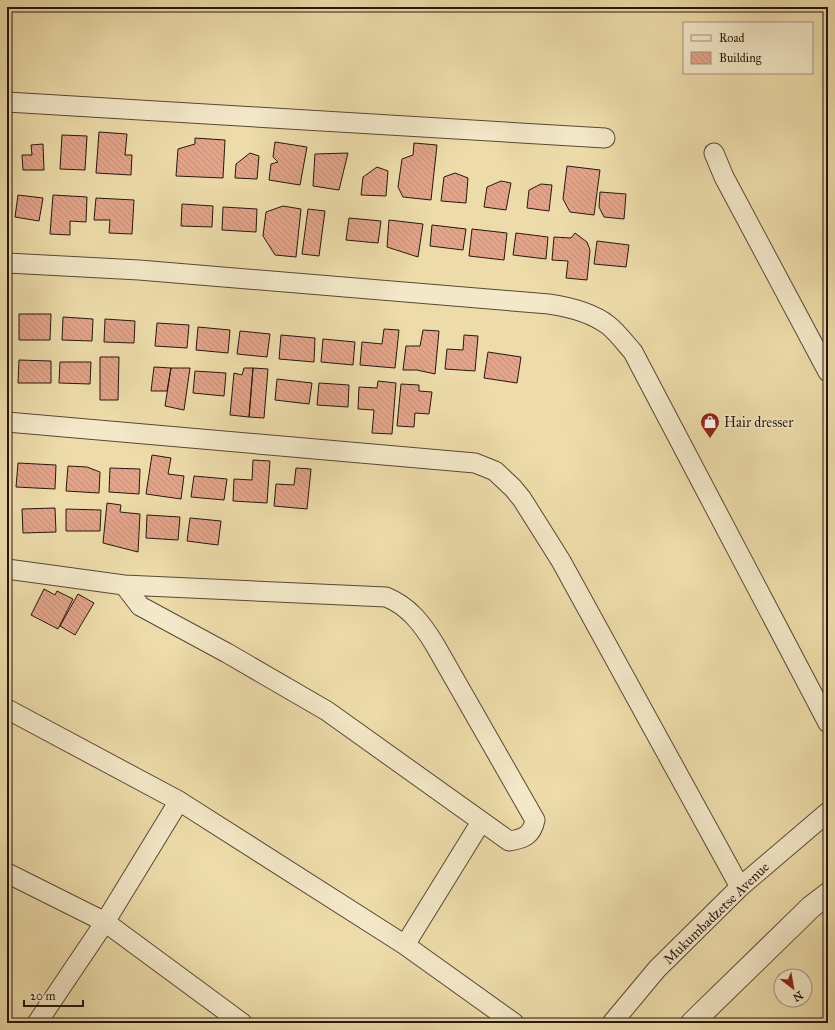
<svg xmlns="http://www.w3.org/2000/svg" width="835" height="1030" viewBox="0 0 835 1030" font-family="'IM FELL Great Primer',serif">
  <defs>
    <pattern id="building-back-hatch" width="6" height="6" patternUnits="userSpaceOnUse"><rect width="6" height="6" fill="#e4a489"/><path d="M-1 5l2 2M0 0l6 6M5-1l2 2" fill="none" stroke="#c48c75"/></pattern>
  </defs>
  <rect width="100%" height="100%" fill="#eddcaa"/>
  <filter id="stains"><feTurbulence type="fractalNoise" baseFrequency=".005" numOctaves="4"/><feColorMatrix values="0 0 0 0 .2 0 0 0 0 .09 0 0 0 0 .02 0 0 0 .5 -.17"/></filter>
  <radialGradient id="worn" r=".72"><stop offset=".6" stop-color="#630" stop-opacity="0"/><stop offset="1" stop-color="#630" stop-opacity=".3"/></radialGradient>
  <path fill="url(#building-back-hatch)" stroke="#27170f" d="M99,132L127,134L125,155H132L131,175L96,173Z
    M62,135L87,136L85,170L60,169Z
    M195,138L225,140L223,178L176,176L178,149L195,144Z
    M275,142L307,147L300,185L269,180L271,164L278,162L273,157Z
    M414,143L437,145L431,200L403,197L398,187L402,159L413,155Z
    M43,144L44,170H23L22,155H32L31,145Z
    M250,153L259,156L257,179L235,178L236,164Z
    M348,153L339,190L313,186L315,154Z
    M567,166L600,170L594,215L570,212L563,199Z
    M377,167L388,171L386,196L361,195L363,177Z
    M455,173L468,178L466,203L441,201L444,177Z
    M501,181L511,183L506,210L484,207L487,187Z
    M541,184L552,185L549,211L527,208L529,190Z
    M600,192L626,194L624,219L604,217L599,207Z
    M18,195L43,198L39,221L15,217Z
    M53,195L87,197L86,222L70,221V235L50,234Z
    M96,198L134,200L132,234L109,233L110,220H94Z
    M182,204L213,206L212,227L181,226Z
    M283,206L301,209L296,257L275,255L263,236L266,212Z
    M223,207L257,209L256,232L222,230Z
    M308,209L325,211L319,256L302,254Z
    M349,218L381,221L378,243L346,240Z
    M389,220L423,224L418,257L387,247Z
    M432,225L466,229L463,250L430,246Z
    M472,229L507,233L504,260L469,256Z
    M516,233L548,237L546,259L513,255Z
    M575,233L587,242L590,250L587,280L566,278L568,261L552,260L554,237L571,238Z
    M597,241L629,245L626,267L594,264Z
    M19,314H51L50,340H19Z
    M63,317L93,319L92,341L62,340Z
    M105,319L135,321L134,343L104,342Z
    M157,323L189,325L187,348L155,346Z
    M198,327L230,330L228,353L196,350Z
    M384,329L399,330L395,368L360,365L362,342L382,344Z
    M423,330L439,331L435,374L417,370H403L406,346H420Z
    M240,331L270,334L267,357L237,354Z
    M281,335L315,338L314,362L279,359Z
    M464,335L478,336L475,371L445,369L447,349L463,350Z
    M323,339L355,342L353,365L321,362Z
    M488,352L521,357L517,383L484,378Z
    M100,357H119L118,400H100Z
    M19,360L51,361V383H18Z
    M60,362H91L90,384L59,383Z
    M154,367L171,368L167,391H151Z
    M171,368H190L184,410L165,406Z
    M244,368H253L249,417L230,415L234,373L242,375Z
    M253,368L268,369L264,418L249,417Z
    M195,371L226,373L224,396L193,393Z
    M277,379L312,383L309,404L275,400Z
    M378,381L396,383L392,434L372,433L374,410L358,409L359,387L377,388Z
    M319,383L349,385L348,407L317,405Z
    M401,384L419,385V391L432,392L429,414L415,413L414,427L397,426Z
    M152,455L171,458L168,474L184,476L181,499L146,494Z
    M253,460L270,461L267,503L233,501L234,479L252,480Z
    M18,463L56,465L55,489L16,487Z
    M68,466L87,467L100,472L99,493L66,491Z
    M110,468L140,469L139,494L109,492Z
    M296,468L311,469L307,509L274,506L276,484L294,485Z
    M194,476L227,479L224,500L191,497Z
    M107,503L121,505L120,512L140,514L138,552L103,543Z
    M55,508L56,532L23,533L22,509Z
    M66,509L101,510L100,531H66Z
    M147,515L180,517L178,540L146,538Z
    M190,518L221,521L218,545L187,541Z
    M44,589L55,595L57,591L73,599L58,629L31,615Z
    M78,594L94,603L75,635L60,626Z"/>
  <g fill="none" stroke-linecap="round" stroke-linejoin="round">
    <g stroke="#584836" stroke-width="21">
      <path id="minor" d="M7,102L605,138
        M714,153L724,177L828,372
        M7,263L139,270L549,304C569,307 591,312 608,325C617,332 625,343 633,352L828,723
        M7,422L475,463L495,471L513,488L522,499L561,561L740,887
        M7,569L124,585L386,597C409,606 423,625 435,645L535,820C532,835 524,839 509,841L327,711L227,653L140,606L124,585
        M7,709L179,801L405,945L514,1023
        M7,873L105,922L242,1023
        M405,945L481,822
        M37,1023L105,922L179,801
        M612,1023L657,969L740,887L828,812"/>
    </g>
    <g stroke="#584836" stroke-width="24">
      <path id="tertiary" d="M692,1023L811,907L828,894"/>
    </g>
    <use href="#minor" stroke="#f3e8c8" stroke-width="19"/>
    <use href="#tertiary" stroke="#f3e8c8" stroke-width="22"/>
  </g>
  <defs>
    <g id="shop-pin" transform="scale(1)"><path d="M0 17L-7.5 6A9.5 9.5 0 1 1 7.5 6Z" fill="#8f2418" stroke="#f3e8c8"/><path d="M-5-2.5h2.3a2.7 3.5 0 0 1 5.4 0H5L5.5 6h-11ZM-1.5-2.5h3a1.5 2.3 0 0 0-3 0Z" fill="#fff"/></g>
  </defs>
  <g fill-rule="evenodd">
    <use href="#shop-pin" x="710" y="422"/>
  </g>
  <g text-anchor="middle" stroke-width="3" stroke-linejoin="round" paint-order="stroke">
    <g font-size="14" fill="#27170f" stroke="#f3e8c8" text-anchor="start">
      <text x="724" y="427">Hair dresser</text>
    </g>
    <g font-size="14" fill="#27170f" stroke="#f3e8c8">
      <text transform="translate(716 913) rotate(-44)" y="5">Mukumbadzetse Avenue</text>
    </g>
  </g>
  <rect width="835" height="1030" fill="none" stroke="#eddcaa" stroke-width="24"/>
  <rect x="8" y="8" width="819" height="1014" fill="none" stroke="#27170f" stroke-width="2"/>
  <rect x="12" y="12" width="811" height="1006" fill="none" stroke="#27170f"/>
  <rect x="683" y="22" width="130" height="52" fill="#f3e8c8" stroke="#a1947e"/>
  <rect x="691" y="35" width="20" height="6" fill="#f3e8c8" stroke="#a1947e"/>
  <text x="719" y="42" font-size="12" fill="#27170f">Road</text>
  <rect x="691" y="52" width="20" height="12" fill="url(#building-back-hatch)" stroke="#a1947e"/>
  <text x="719" y="62" font-size="12" fill="#27170f">Building</text>
  <g transform="translate(793 988) rotate(149)"><circle r="19" fill="#f3e8c8" stroke="#a1947e"/>
  <path d="M0-3L7 15L0 10L-7 15Z" fill="#8f2418"/>
  <text y="-6" font-size="11" font-weight="bold" text-anchor="middle" fill="#27170f">N</text>
  </g>
  <path d="M24 1000v6h59v-6" fill="none" stroke="#27170f" stroke-width="2"/>
  <text x="30" y="1000" font-size="12" fill="#27170f" stroke="#f3e8c8" stroke-width="3" paint-order="stroke">20 m</text>
  <rect width="100%" height="100%" filter="url(#stains)"/>
  <rect width="100%" height="100%" fill="url(#worn)"/>
</svg>
